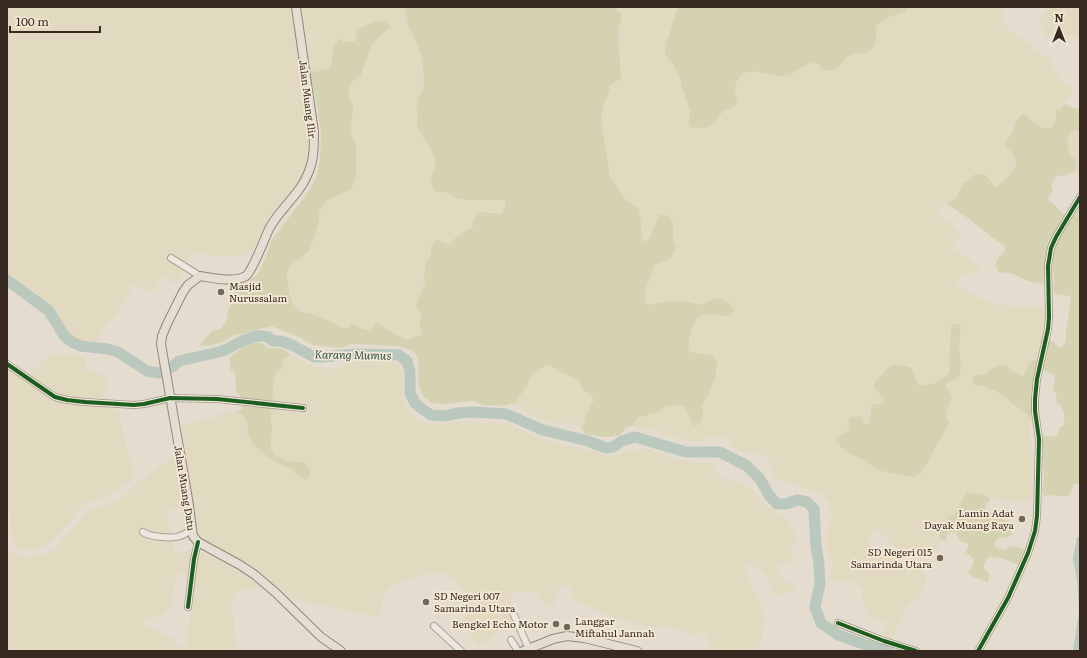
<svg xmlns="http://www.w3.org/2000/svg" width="1087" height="658" viewBox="0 0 1087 658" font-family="Literata,serif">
  <rect width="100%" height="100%" fill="#e4dccf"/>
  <path fill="#e2d9c1" d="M7,7H295L301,61L303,94L308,111L309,130L310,150L308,172L261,236L252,251L245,255L216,257L191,251L178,284L162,277L152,293L142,288L133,284L125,301L115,317L104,325L96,345L77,342L64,329L56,314L51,308L23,288L15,283L7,276Z
    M302,7H404L408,26L416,42L422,58L424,77L423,91L418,97L416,107L418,117L417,126L432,151L436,163L434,171L436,191L445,192L456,198L483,200H506V204L502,213L481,212L473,227L457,237L450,245L431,254L426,263L424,274L425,283L419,297L416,307L420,311L421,318L419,326L422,331V335L414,337L407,340L394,333L383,328L377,323L369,330L352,323L347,329L339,326L319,316L307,314L297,308L292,302L286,276L290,266L303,256L319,221V211L326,201L337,195L356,158V144L350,132L354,106L348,96L351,83L361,75L369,51L374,42L383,35L344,42L333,46L331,68L322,70L310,73Z
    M615,7H678L673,20L665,54L673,64L681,77L682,87L690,111L689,120H717L722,112L731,108L737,103L734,89L736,81L743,73L752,71L771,74L781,77L790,75L810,63L818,64L822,69L829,71L838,67L844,60L850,55L859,53L866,52L877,35L876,28L888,17L903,13L908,7H998L1003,11L1002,19L1009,30L1050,60L1061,82L1066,84L1073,89L1071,95L1063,104L1061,109L1055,114L1056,120L1052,127L1048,128H1043L1037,126L1029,118L1013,128L1012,133L1005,143L1007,150L1013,154L1017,165L1008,177L1001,183L997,188L993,185L989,177L980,173L964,183L956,198L943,204L937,212V214L950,223L960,234L959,238L954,244L953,249L966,257L981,269L978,272L966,274L959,278L957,283L962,288L971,294L994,303L1004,305L1013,308L1029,307H1042L1046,310L1047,316V325L1039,357L1023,376L1013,372L1007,366L991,369L986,374L981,375L974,376V385L981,386L997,392L1005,397L1011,403L1026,412L1031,419L1030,430L1033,463L1031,486L1032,496L1031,502L1001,500L981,494L954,516L948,517L944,527L940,532L939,545L936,551L931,553H920L906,550L895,547L882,533L878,530H872L868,545L876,548L885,550L909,566L918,569L926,574V581L921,589L920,596L909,605L904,610L903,619L894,632L892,640L882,635L887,625L884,620H876L867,613L865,606L861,598L864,590L859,586L854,584L851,581H842L836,579L830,582L827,578L832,573L833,566L831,557L824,546L828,527L832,515L830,503L819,493L774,477L771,462L765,456L753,454L736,449L730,440L716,436L708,438L702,442H693L669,436L657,430L639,428L633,425L637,418L658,412L665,407L673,405L684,406L688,412L691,421L703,414L702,405L708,395V354H697L689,351L688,344L693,326L698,316L707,314H716L713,299L701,305L688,302L671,301L648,305L645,302V292L654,265L671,258L674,227L659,215L649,239L644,242L641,235V224L639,215V208L625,199L610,176L601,119L604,104L609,92L610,85L621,79L618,30L622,14L615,9Z
    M1053,7H1080V37L1057,34L1046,37L1039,19L1045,12Z
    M1075,130L1080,131V175L1073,172L1076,167V161L1068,151L1066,143L1068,136L1071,132Z
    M51,353L64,354L86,357L85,369L108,377L101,407L119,411L122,429L135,477L110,494L103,498L84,502L79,509L75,516L59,533L52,540L37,550H23L18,549L14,543L10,527L9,509L7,507V364L28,377Z
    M290,355L314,367L325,368L335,369L342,365L352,362L372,360L389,362L396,364L400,367L404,381L403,397L405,404L411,414L418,421L439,425L461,421H469L484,424L491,423H506L541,439L585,450H594L600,454L608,456H615L622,454L629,450L648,449L667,457L680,460L704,463L711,462L718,472L720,477L733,481L752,489L761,503L767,507L780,514L788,521L793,528L796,536V542L790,549L793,555V561L786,563H778L777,568L783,579L787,583H795L796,587L793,591L784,595L774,594L771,591L769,579L766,574L756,568L753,565L748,563L745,567L747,575L750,579L754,593L760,602L763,610L764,621L762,640L760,645L749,651H712L708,645L710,641L702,632L691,636L686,634L678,629L663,626L653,627L637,624L601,612L595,609L575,601L570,586H564L558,589L555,597V604L550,607L545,606L541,601L540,595L532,591L515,593L509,597L513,613L511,610L510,618L507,623L501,626L498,630L497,634L488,641L478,645L469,633L463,619L467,612L473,608L477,600L472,596L467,594L463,588L452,577L442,573L423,575L403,581L388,589L383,597L380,618L289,598L262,574L227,552L213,546L201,539L198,532L196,521L181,426L206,419L214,418L220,414L237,411L242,414L244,418L248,425L247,432L248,438L259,449L272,461L278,464L292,468L295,473L301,476L290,462L275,455L271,448V439L272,428L271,418L274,378L282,360Z
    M550,364L557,371L566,374L579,380L583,391L590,394L594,400L588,412L585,424L580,426L572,423H552L537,416L529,414L515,403L528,384L531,376L539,369Z
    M175,455L185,506L166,511L175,555L193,549L189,574H176L172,605L161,615L144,619L147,626L172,638L178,647L186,645L199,552L219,559L231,567L244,575L262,587L237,592L231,606L234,620L236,651H7V543L11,552L23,558L27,559L48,553L55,549L90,509L107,505L120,499L136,484Z"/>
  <path fill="#d5d2b2" d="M404,7H615V9L622,14L618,31L621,79L610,85L609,92L604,104L601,119L610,176L625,199L639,208C639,214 641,219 641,225C642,233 640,234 644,242L649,239L659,215H667C676,224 672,226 673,237C673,240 675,244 676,247L671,258L654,265L645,292V302L648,305L671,301L688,302L701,305L713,299H722L731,305L734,312L729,316L707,314L698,316C692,327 688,339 689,351C698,355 705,353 714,356L717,363L715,378L708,395L702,405L703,414L701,423L693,426L688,412L684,406L673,405L665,407L658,412L637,418L633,425L626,428L619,436L605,437L585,434L580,426L585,424L584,418L594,400L590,394L583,391L579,380L566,374L557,371L550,364L539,369L531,376L528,384L515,403L507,405L500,406L484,405L472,401L461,402L447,404L432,403L424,397L419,385L418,357L412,350L398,346L374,345L362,344H351L341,348L313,345L299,337L271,326L242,334L234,335L224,341L216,344L205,346L200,345C203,340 209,336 212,331L220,329L226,322L228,312L237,284L247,282L258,274L266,257L271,241L308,192L316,178L320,158L321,134L318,111L310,73L322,70L331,68L333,46L339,39L344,42L355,41L358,30L372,22L386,21L391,27L374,42L369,51L361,75L351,83L348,96L354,106L350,132L356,144V177L351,189L326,201L319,211V221L310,249L303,256L290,266L286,276C289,284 289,297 293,303C300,315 311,313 321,317C330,321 338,326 347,329L352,323L360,328L369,330L373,327L377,322C385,330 397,334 407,340L414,337L422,335V331L419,326L421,318L420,311L416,307L419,297L425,283L424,274L426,263L431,254V247L437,240L450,245L456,237L473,227V220L481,212L491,213H502L506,204L505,200H469L456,198L445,192H436L430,182L436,163L432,151L417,127L418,117L416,107L418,97L423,91L424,77L422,58L416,42L408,26Z
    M678,7H908L903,13L888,17L876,27C877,38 877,51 864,53C859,53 854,53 849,56C844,59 842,64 838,67C835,69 832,70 829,71L822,69L818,64L810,63L790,75L781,77L771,74L752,71L743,73C734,84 733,88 738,103L731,108L722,112C714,128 707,129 690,127L689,120L690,111L682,87L680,77L673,64L665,54L666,44Z
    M1063,104L1068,105L1073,108L1080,109V131L1075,130L1071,132C1064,143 1068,152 1076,161V167L1073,172L1067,174L1064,177L1057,175L1052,183L1051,187L1053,190L1050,195L1048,200L1055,205L1065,216C1060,227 1050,237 1047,249C1045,260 1046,270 1046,281L1044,284L1028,281L1013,274L999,272C991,262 999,258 1005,251L1004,245L993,238L968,218L946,203L956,198L964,183L971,179L975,174C990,172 988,182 997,188L1001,183L1008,177L1017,165L1013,154L1005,146C1005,141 1008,139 1011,135C1015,128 1015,117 1024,114C1031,120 1047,137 1055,123C1057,119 1055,114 1056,110L1061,109Z
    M1080,203V484H1074L1071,492L1067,497L1051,495L1044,496L1042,491L1044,479L1042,435L1051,437L1058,435L1060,427L1063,426C1066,419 1064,412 1061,405L1057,404L1056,394L1053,391L1055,377L1052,374L1044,371L1043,368L1049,340L1053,341L1057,346L1062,347L1066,341V331L1071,299L1070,296L1055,294L1053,291L1054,276L1053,267V247L1072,214L1076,210Z
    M957,324L961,326L959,346L961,367L959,377L945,385L952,397L945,414L949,423L927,463L920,474L914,477L891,473L878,470L858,457L849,453L841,447L834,439L843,434L849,429V419L854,416L862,417L863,423L869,425L872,405L881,404L885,400L874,388L875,380L880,377L886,370L894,364L910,367L919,386C931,386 941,381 949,373L951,325Z
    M255,342L262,343L268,348H281L286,351L290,355L282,360L283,368L278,370L274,378L271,418L272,428L271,439V448L275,455L290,462H304L310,471V476L306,480L295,473L292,468C275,465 265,455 253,443C252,441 250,440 249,438C246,434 248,430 248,426C247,420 242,414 237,411L242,409C242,401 242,397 236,391L235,373L230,369V358L244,346Z
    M1039,357L1034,375L1031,400V419C1025,409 1019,409 1011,403C1009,401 1007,398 1004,396C996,390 984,386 974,385L972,380L974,376L981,375L986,374L991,369L999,365L1007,366L1013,372L1023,376L1030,361H1036Z
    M967,492L981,494L991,498L985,506V510L991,513V516L998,518H1003L1010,523L1009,525L1012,534C1008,539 1006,539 1000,537L997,539L994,546L1003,550H1007L1008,546C1013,546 1022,549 1027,550L1021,565C1010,563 1000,555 989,557L984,564V569L989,573L988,582L973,577L968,573L972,567L974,560L971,556L966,553L967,549L969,544L960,541L955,532L948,533L945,541L940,540V532L944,527L948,517L954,515Z"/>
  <path fill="#bac8be" d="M1077,537H1080V651H1073L1079,611L1077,580L1073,559Z"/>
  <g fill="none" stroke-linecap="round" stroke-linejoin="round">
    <path stroke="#bac8be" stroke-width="11" d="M7,280L49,311L65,337L72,342L81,346L108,349L118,352L147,371L159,373L172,367L179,361L219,352L227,349L242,341L257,336H262L268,337L273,341H281L292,345L314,357H324L343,355L357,354L399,355L407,361L410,371V393L415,403L422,409L431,415L444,416L459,413L474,412L506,414L543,430L588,441L606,448L613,447L622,441L635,437L686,452H720L747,466L760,479L769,495L777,504H786L797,500L807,502L814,509L816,546L819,563L820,584L815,607L821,623L838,635L875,648L888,651"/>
    <g stroke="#a9a198" stroke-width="8">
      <path id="minor" d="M171,258L200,276
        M7,364L55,397L67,400L85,402L134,405L144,404L170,398L217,399L303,408
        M143,532C150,537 172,539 180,536C184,535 188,532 191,530
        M188,607L194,559L198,542
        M513,613L529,649
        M838,623L884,641L916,651
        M434,626L461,651
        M511,640L518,651
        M978,651L1008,598L1028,553L1035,531L1037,516L1039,439L1035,411V399L1037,379L1048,329L1049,317L1048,266L1051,248L1056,237L1080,197"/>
    </g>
    <g stroke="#8f877f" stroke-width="10">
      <path id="major" d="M296,7L314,132C314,145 314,159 309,171C301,194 280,208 269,229C264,240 253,270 246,276C234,283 213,278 200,276L188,285L183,292L167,324L162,336L161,344L188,499L193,536L198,542L240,565L255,575L276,593L321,637L341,651
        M523,651L553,639L567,636L584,638L637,651"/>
    </g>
    <use href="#minor" stroke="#ece8e0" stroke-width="6"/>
    <use href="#major" stroke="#e3ddd2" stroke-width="8"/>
    <g stroke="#f4e9d6" stroke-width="6">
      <path id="cycleway" d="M7,364L55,397L67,400L85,402L134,405L144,404L170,398L217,399L303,408
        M188,607L194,559L198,542
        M838,623L884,641L916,651
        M978,651L1008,598L1028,553L1035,531L1037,516L1039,439L1035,411V399L1037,379L1048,329L1049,317L1048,266L1051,248L1056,237L1080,197"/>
    </g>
    <use href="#cycleway" stroke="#1b5e20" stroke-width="4"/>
  </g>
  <g fill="#74685d" stroke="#f4e9d6" stroke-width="1.5">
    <circle cx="221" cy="292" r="4"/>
    <circle cx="1022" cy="519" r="4"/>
    <circle cx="940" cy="558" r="4"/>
    <circle cx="426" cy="602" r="4"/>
    <circle cx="556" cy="624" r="4"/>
    <circle cx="567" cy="627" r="4"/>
  </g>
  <g text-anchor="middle" stroke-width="3.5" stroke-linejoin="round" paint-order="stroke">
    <g font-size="10" fill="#382920" stroke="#f4e9d6">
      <text transform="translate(308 99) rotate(83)" y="4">Jalan Muang Ilir</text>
      <text transform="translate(185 488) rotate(81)" y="4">Jalan Muang Datu</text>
    </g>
    <g font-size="10" fill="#382920" stroke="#f4e9d6" text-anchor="start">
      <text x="229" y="290">Masjid<tspan x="229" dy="12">Nurussalam</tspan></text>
      <text x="1014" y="517" text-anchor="end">Lamin Adat<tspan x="1014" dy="12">Dayak Muang Raya</tspan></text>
      <text x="932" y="556" text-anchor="end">SD Negeri 015<tspan x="932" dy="12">Samarinda Utara</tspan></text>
      <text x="434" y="600">SD Negeri 007<tspan x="434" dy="12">Samarinda Utara</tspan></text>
      <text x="575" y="625">Langgar<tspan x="575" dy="12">Miftahul Jannah</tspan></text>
      <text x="548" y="628" text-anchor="end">Bengkel Echo Motor</text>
    </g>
    <g font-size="11" font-style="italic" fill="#305751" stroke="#f4e9d6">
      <text transform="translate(353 355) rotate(1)" y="4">Karang Mumus</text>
    </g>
  </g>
  <rect width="1087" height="658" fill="none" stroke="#382920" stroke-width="16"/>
  <g transform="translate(1059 28)" stroke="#f4e9d6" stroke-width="3" paint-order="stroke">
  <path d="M0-3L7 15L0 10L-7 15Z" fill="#382920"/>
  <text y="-6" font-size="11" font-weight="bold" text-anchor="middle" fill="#382920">N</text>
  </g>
  <path d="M10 26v6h90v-6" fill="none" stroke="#382920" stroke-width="2"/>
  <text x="16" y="26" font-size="12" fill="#382920" stroke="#f4e9d6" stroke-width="3" paint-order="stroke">100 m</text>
</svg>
